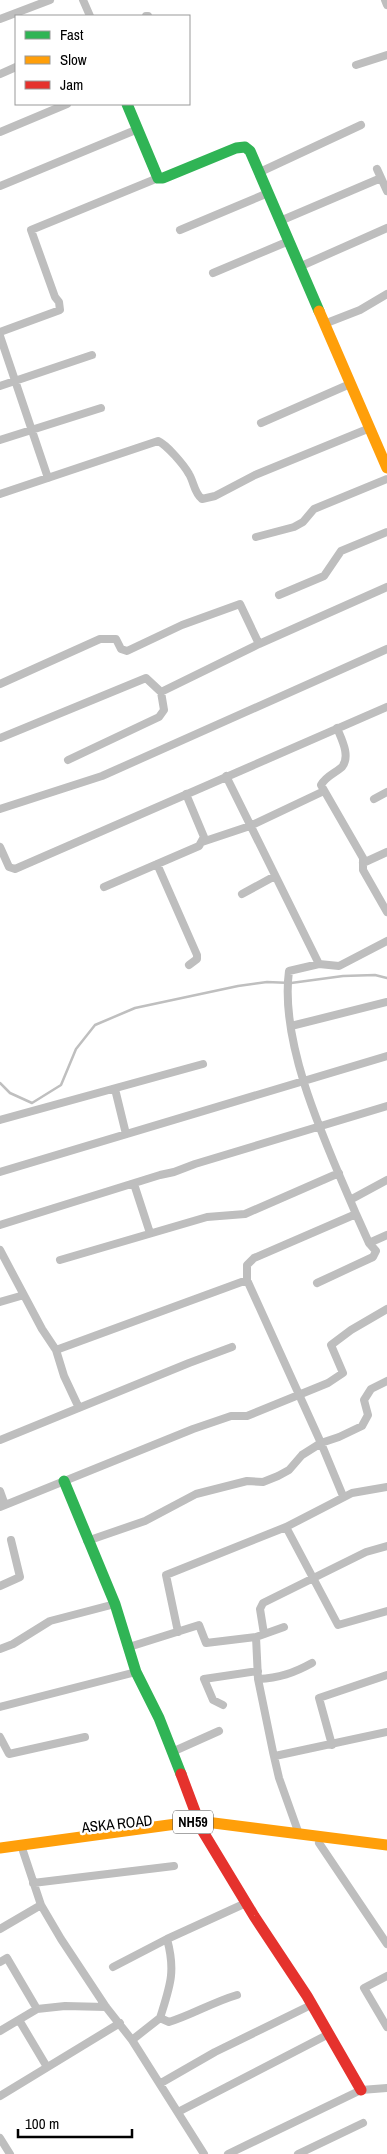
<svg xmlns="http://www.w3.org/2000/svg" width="387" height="2154" viewBox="0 0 387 2154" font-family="'Archivo Narrow',sans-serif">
  <rect width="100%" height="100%" fill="#fff"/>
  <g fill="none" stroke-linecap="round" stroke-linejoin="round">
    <path stroke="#bfbfbf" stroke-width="2.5" d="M0,1083L10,1093L32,1103L61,1085L76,1049L95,1025L135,1008L238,986L267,982L291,983L343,976L375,975L387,978"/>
    <path stroke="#bebebe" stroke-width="8" d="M83,0L90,16
      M385,0L387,5
      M146,16H148
      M0,19L50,0
      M356,65L387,55
      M0,74L16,67
      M0,132L67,104
      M377,169L387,191
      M260,172L361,125
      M0,186L138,129
      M280,221L381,178
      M180,230L268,193
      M299,267L387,228
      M213,273L289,241
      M324,324L360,310L387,294
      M0,332L60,310L59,302L55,297L31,230L158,178
      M0,336L48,478
      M0,386L92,355
      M261,423L350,384
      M0,440L101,408
      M0,494L158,441C167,445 184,465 189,474C194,482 194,493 202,499L215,496L255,475L370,428
      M256,537L294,527L303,522L314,509L387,479
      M279,595L324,576L341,551L387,532
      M0,684L100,639H116L121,649L127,651L182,625L240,604L259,644
      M161,692L259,644L387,587
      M337,728C341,738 351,756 342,767C334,774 326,776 321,785L363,858V870L387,912
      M0,738L146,678L161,692L164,710L159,717L68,760
      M226,776L319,964
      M374,799L387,792
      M0,809L102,776L387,649
      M202,842L250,826L324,791
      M0,847L9,867L15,869L387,707
      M363,863L387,852
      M157,864L197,955V959L189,965
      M104,887L199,846L204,837L186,794
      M242,894L275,876
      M291,1026L387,1002
      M115,1089L126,1134
      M0,1120L203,1064
      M0,1172L387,1056
      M134,1184L150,1233
      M350,1200L387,1180
      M356,1214C327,1146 279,1045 289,971L319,964L339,966L387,941
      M0,1225L160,1175L174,1172L195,1164L387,1106
      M0,1250L42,1329L56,1350L64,1376L79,1408
      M60,1260L207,1217L245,1214L339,1173
      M247,1280V1265L254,1258L356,1214L369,1243L387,1235
      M317,1283L373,1257L376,1251L369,1243
      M0,1302L24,1295
      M56,1350L247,1280L321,1443L339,1437L362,1426L368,1415L364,1400L371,1389L387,1381
      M0,1440L189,1363L232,1347
      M0,1491L5,1505
      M0,1507L193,1429L231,1416H247L328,1383L343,1373L331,1345L351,1330L387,1309
      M286,1527L338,1625L387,1611
      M87,1541L145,1521L196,1494L247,1481L263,1482L278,1476L289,1470L302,1455L321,1443L343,1496
      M0,1586L20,1577L11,1540
      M178,1632L166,1575L286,1527L352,1493L387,1487
      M264,1634L260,1609L263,1603L366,1552L387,1546
      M256,1637L258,1679L273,1752L279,1778L299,1834
      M129,1647L199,1625L206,1643L256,1637L284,1627
      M0,1649L13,1644L50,1621L115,1604
      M258,1679C279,1678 294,1673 312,1663
      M223,1705L213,1700L204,1679L258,1671
      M0,1707L136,1672
      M0,1737L9,1754L85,1737
      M332,1745L319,1698L387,1675
      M172,1752L219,1731
      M275,1756L387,1732
      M319,1843L387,1944
      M23,1851L41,1905L61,1939L106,2007L132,2040L204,2154
      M33,1883L174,1866
      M0,1929L41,1905
      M0,1962L7,1958L37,2009
      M113,1967L167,1939
      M387,1976L364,1988L387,2027
      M160,2018C170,1986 176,1972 167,1939L246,1903
      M19,2020L47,2067
      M0,2031L37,2009L65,2006L106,2007
      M132,2040L160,2018L169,2022C192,2015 213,2002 237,1995
      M161,2083L215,2052L311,2005
      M0,2096L120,2023
      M178,2112L327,2035
      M0,2138L10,2154
      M228,2154L361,2090L387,2088
      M298,2154L363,2123"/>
    <path stroke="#30b455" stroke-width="11" d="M127,104L158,178H163L236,148L245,147L250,151L319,311
      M64,1481L115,1604L136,1672L159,1718L181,1774"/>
    <path stroke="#ff9f0a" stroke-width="11" d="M319,311L387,468
      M0,1848L198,1821L387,1845"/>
    <path stroke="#e5322d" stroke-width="11" d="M181,1774L202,1830L254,1916L307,1996L361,2090"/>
  </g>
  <g text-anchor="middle" stroke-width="5" stroke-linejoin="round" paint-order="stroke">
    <rect fill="#fff" stroke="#4c4c4c" stroke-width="1" x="173" y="1810.5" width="40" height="23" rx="4"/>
    <g font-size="14" font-weight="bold" fill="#000">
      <text x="193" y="1827">NH59</text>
    </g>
    <g font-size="15" fill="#000" stroke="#fff">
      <text transform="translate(117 1824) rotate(-6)" y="5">ASKA ROAD</text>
    </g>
  </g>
  <rect x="15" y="15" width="175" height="90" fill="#ffffff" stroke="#999999"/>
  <rect x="25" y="31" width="25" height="8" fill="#30b455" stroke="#999999"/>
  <text x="60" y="40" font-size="15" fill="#000000">Fast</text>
  <rect x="25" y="56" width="25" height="8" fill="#ff9f0a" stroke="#999999"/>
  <text x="60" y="65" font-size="15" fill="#000000">Slow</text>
  <rect x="25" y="81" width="25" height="8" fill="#e5322d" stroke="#999999"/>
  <text x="60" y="90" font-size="15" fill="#000000">Jam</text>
  <path d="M18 2129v8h114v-8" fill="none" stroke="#000000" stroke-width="2.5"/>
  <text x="25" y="2129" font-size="15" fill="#000000" stroke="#ffffff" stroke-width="4" paint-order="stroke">100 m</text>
</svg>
